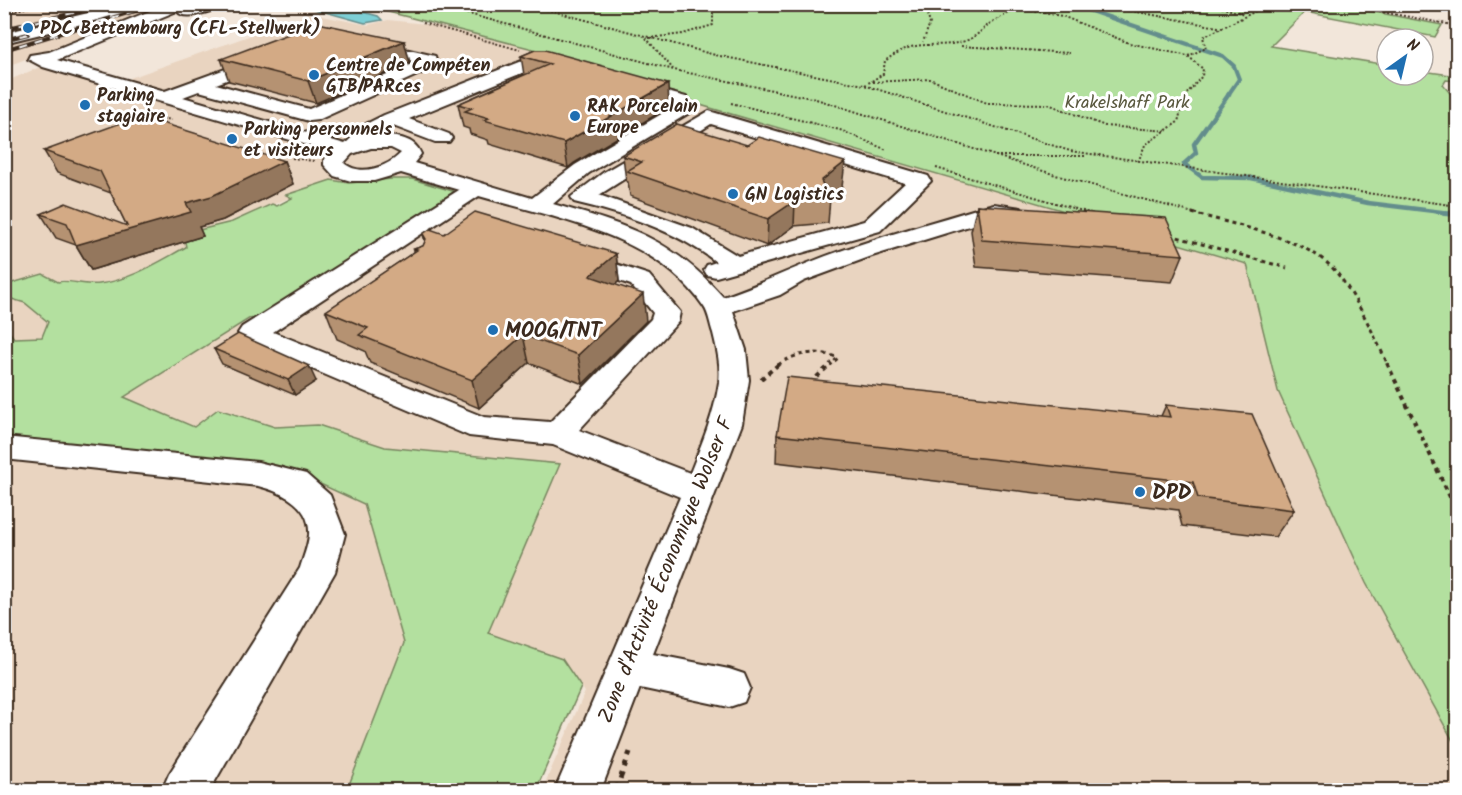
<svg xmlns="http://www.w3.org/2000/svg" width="1462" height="795" viewBox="0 0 1462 795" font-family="Kalam,sans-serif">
  <rect width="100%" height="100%" fill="#f2e6da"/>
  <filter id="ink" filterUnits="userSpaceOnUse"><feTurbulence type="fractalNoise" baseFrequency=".0167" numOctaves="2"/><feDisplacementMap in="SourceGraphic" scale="12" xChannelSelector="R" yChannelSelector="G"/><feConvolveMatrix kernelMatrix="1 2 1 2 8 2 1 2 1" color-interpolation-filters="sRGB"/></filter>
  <g filter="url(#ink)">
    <path fill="#e9d4c0" d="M5,5H180L122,22L5,67Z
      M311,14L368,25L388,20L435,25L538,50L529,55L1247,264L1278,391L1366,583L1457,748V790H542L585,692L562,659L488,633L560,464L385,447L318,425L275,427L218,409L194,427L124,397L250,318L368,183L331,180L287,196L292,197L221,225L185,242L186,247L144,270L114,282L83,285L62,280L58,282L43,274L5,285V82L49,63L133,87L130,78Z
      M5,297L25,303L48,322L42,337L14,338L5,325Z
      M4,437L281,466L364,504L404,643L347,790H5Z"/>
    <path fill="#b3e09f" stroke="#77855e" stroke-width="1.5" d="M1334,4L1442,25L1435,37L1305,12L1271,46L1387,65V75H1423V71L1457,76V81L1446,80L1443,85L1450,93L1458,94L1457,748L1366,583L1278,391L1247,264L528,55L537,50L361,5Z
      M391,179H412L456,192L259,321L250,318L124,397L194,427L218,409L275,427L318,425L385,447L560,464L488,633L562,659L581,687L536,790H347L404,643L364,504L281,466L5,437L4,325L14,338L42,337L48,322L25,303L5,297V285L43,274L58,282C65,279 88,286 99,284C131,280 158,262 186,247L185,242L199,230L232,222L272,204L277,206L292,198L286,195L331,180L349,183Z"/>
    <path fill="#7dcfd5" stroke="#638d8c" stroke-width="1.5" d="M300,5H337L378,16L382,20L365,23Z"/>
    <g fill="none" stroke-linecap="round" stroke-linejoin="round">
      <path stroke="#638d8c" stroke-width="4" d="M1070,4L1223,56L1234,66L1239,79L1228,95"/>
      <path stroke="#638d8c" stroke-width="4.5" d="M1229,94L1194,144L1196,153L1184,164L1202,177L1251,178L1368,203L1458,214"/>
      <path stroke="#638d8c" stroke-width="6" d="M1444,213L1458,214"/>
      <g stroke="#3b2a1e" stroke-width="4">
        <path id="minor" d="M126,4H140L141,7L139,10L4,43V33Z
          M167,4H222C213,12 185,21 177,11L57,60L165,91L264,55L272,60L270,64L216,84L309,109L417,62L364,49L362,46L364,43L370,41L435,56L437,63L435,67L318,120L309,121L199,91L183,97L345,144L366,124L384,115L524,60L549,59L567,63L569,67L567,71L532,69L409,119L449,134L452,138L449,142H435L393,126L376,136C393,136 414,136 421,154L414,163L532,198L575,165L675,106L624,91L621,87L624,83L630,82L686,97L696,106L694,110L589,173L553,204C626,225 670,237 723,297C759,285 791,269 826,256C879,237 933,222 986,206L994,204L1021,208L1024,213L1021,218H995L872,256L804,281L780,295L733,311L746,350L749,380L742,424L653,654L729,669L744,674L750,688L744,702L729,707L640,688L601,790H555L680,497L553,445L469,436L242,339L238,333L242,327L459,190L401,173L374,181H351L334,176L324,165V160L331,152L43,67L28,59L30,55L49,52ZM371,148H391L401,153C388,167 360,177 344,163L352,154ZM479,196C557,219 655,234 704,307C709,314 710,325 713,333C717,349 721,366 719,382C714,415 702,443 690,473L579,430L678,322L680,312L649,275L579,252L570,254L567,259L570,264L631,285L653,313L651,319L550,422L484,417L273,332Z
          M709,111L928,176L931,181L880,231L716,277L707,275L704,270L707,265L716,262C677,231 622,213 574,202L571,197L604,172ZM711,124L905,183L864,221L738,256L692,228L599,195Z
          M4,437L258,462L306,474L330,495L345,534L335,572L210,790H162L169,774L300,568C303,558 308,546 309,535C311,505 282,492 258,486L4,459Z"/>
      </g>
      <path stroke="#3b2a1e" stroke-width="2" stroke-dasharray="2 2" stroke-linecap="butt" d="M432,4L674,70L816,99L1059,176L1197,214
        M527,4L715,55L864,85L1070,151L1458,206
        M923,4L930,23L923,42
        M992,4L1062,16L1129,43L1188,56L1203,69L1202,76L1185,96L1178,122L1145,145L1138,162
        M1095,4L1223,28
        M1210,4L1244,14
        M1340,4L1458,26
        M1038,9L1054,4
        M4,13L42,4
        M1240,13L1247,4
        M423,23L520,50
        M646,38L673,69
        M649,38L683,34L713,25V12L719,4
        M961,46L1070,53
        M1188,56L1206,48L1203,37L1270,4
        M873,82L930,79L987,103L1048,104L1105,126L1168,131
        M865,85L883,74L885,61C919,35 932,51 965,41C977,37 982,29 992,22C1003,16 1014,11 1025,4
        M731,103L840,130L887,150
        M159,117L171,120
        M995,156H1086
        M292,158L314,161
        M936,168L1093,214"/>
      <path stroke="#3b2a1e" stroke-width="3" stroke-dasharray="4 4" stroke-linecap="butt" d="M1089,213L1093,214
        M1192,213C1229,223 1297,237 1326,262C1349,280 1375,337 1388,365
        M1170,235L1287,268
        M778,365C794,353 819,349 838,358L830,365"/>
      <path stroke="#3b2a1e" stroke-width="4" stroke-dasharray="4.5 4.5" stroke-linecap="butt" d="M1387,363L1458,514
        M761,379L780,363
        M810,383L832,363"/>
      <path stroke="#3b2a1e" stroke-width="5" stroke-dasharray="6 6" stroke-linecap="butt" d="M616,790L630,752"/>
      <use href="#minor" fill="#fff" fill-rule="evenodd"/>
      <g stroke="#3b2a1e" stroke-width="4">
        <path id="rail" d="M4,6L9,4
          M4,29L112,4
          M4,40L28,34
          M4,50L158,4"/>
      </g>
      <use href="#rail" stroke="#fff" stroke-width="2" stroke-dasharray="8" stroke-linecap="butt"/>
    </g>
    <path fill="#b59272" stroke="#3b2a1e" stroke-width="1.5" d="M404,41L410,63L316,103L229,81L221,59Z
      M535,50L669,107L574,163L568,168L489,144L488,140L470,134L469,129L463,127L458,104L524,75L521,56Z
      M44,151L284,161L293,184L223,220L199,227L203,236L91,270L76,245L56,238L41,214L127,226L111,193L57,173Z
      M623,156L842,187L830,198L828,223L794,226L767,246L630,196L628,182L626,181Z
      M977,205L1183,255L1172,282L976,267L971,231Z
      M423,234H444L616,254L619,281L615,285L646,321L583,384L529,363L479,408L370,363L365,351L337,339L326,311L414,252V249L423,246L425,242Z
      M214,349L316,381L295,395L222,364Z
      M1166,405L1294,510L1275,537L1182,526L1178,510L776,462L777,435L1161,416Z"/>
    <path fill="#94775d" stroke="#3b2a1e" stroke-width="1.5" d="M404,41L410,63L316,103L308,81Z
      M668,84L669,107L574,163L568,168L564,143L571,139Z
      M284,161L293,184L223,220L199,227L203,236L91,270L76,245L186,203Z
      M845,162L842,187L830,198L821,181Z
      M795,201L794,226L767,246L768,219Z
      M616,254L619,281L594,304L590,276Z
      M643,294L646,321L583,384L578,355Z
      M523,335L529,363L479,408L472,380Z
      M309,366L316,381L295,395L288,380Z"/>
    <path fill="#d3aa85" stroke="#3b2a1e" stroke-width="1.5" d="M318,23L404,41L308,81L221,59Z
      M535,50H545L668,84L571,139L564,143L484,120L489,118L465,111L472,108L458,104L550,64L521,56Z
      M140,116L284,161L212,196L186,203L191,212L76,245L67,223L41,214L66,203L127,226L100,171L44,151Z
      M677,124L747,145L759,137L845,162L821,181L830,198L795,201L768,219L627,171L642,162L623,156Z
      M977,205L1166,218L1183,255L982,240Z
      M475,212L614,253L616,254L590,276L643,294L578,355L523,335L472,380L359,335L368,328L326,311L417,250L414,249L423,246L426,239L423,234L430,229L444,234Z
      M238,334L309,366L288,380L214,349Z
      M787,377L1170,417L1166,405L1252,414L1294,510L1198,498L1193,482L777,435Z"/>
  </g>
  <g fill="#1f6fb2" stroke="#fff" stroke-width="2">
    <circle cx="28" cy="28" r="6"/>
    <circle cx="314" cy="75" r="6"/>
    <circle cx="85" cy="105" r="6"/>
    <circle cx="575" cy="116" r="6"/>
    <circle cx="232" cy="139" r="6"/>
    <circle cx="733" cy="194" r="6"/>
    <circle cx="493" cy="330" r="6"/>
    <circle cx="1140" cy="492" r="6"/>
  </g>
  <g text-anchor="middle" stroke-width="6" stroke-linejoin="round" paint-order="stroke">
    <g font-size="18" font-weight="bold" fill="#3b2a1e" stroke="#fff" text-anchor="start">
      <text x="40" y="34">PDC Bettembourg (CFL-Stellwerk)</text>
      <text x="326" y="71">Centre de Compéten<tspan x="326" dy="21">GTB/PARces</tspan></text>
      <text x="97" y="101">Parking<tspan x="97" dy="21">stagiaire</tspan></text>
      <text x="587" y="112">RAK Porcelain<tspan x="587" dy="21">Europe</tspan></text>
      <text x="244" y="135">Parking personnels<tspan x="244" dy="21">et visiteurs</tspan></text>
      <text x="745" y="200">GN Logistics</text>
    </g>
    <g font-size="18" fill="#59583e" stroke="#fff">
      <text x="1127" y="108">Krakelshaff Park</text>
    </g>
    <g font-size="21" font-weight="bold" fill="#3b2a1e" stroke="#fff" text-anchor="start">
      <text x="505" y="337">MOOG/TNT</text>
      <text x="1152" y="499">DPD</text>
    </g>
    <g font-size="21" fill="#3b2a1e" stroke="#fff">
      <text transform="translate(665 570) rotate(-68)" y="7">Zone d'Activité Économique Wolser F</text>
    </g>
  </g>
  <rect width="1462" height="795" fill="none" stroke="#fff" stroke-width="24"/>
  <rect x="12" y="12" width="1438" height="771" fill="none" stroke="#3b2a1e" stroke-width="2" filter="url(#ink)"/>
  <g transform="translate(1405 57) rotate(34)"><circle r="28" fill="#ffffff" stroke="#b1aaa5" stroke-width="1.5"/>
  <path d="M0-4.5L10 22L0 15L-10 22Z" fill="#1f6fb2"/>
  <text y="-9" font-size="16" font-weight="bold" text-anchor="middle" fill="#3b2a1e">N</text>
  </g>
</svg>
